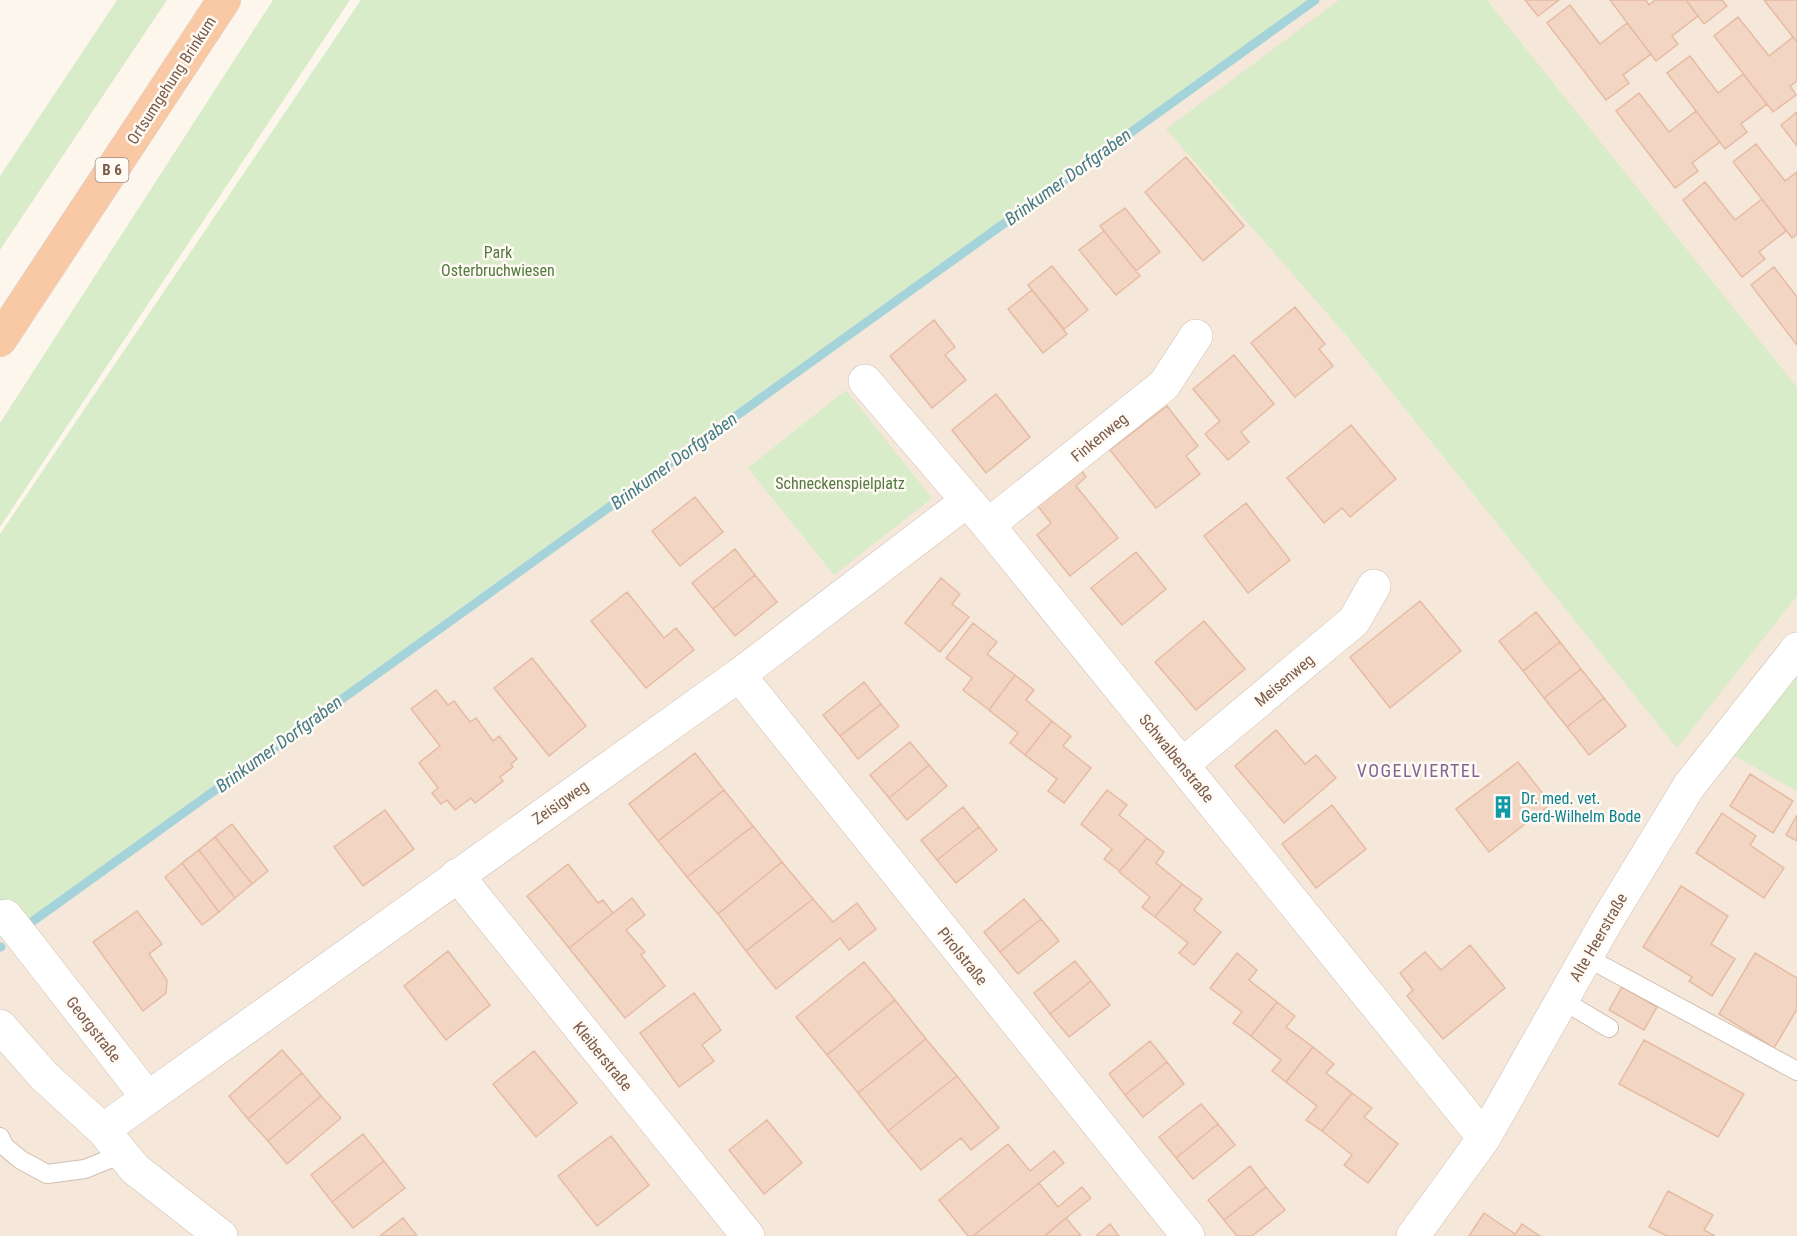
<svg xmlns="http://www.w3.org/2000/svg" width="1797" height="1236" viewBox="0 0 1797 1236" font-family="'Roboto Condensed',sans-serif">
  <rect width="100%" height="100%" fill="#fdf6ec"/>
  <path fill="#f5e8da" d="M1307,0H1797V1236H0V939Z"/>
  <path fill="#d8ecc9" d="M117,0H167L0,250V176Z
    M273,0H350L0,527V423Z
    M361,0H1307L0,939V534Z
    M1339,0H1487L1797,387V596L1677,748L1345,334L1166,129Z
    M846,390L932,498L834,575L748,468Z
    M1797,676V791L1733,755Z"/>
  <g fill="none" stroke-linecap="round" stroke-linejoin="round">
    <path stroke="#a5d3da" stroke-width="9" d="M33,921L1315,0
      M0,947H1"/>
  </g>
  <path fill="#f3d5c3" stroke="#e6bba3" stroke-width="1.5" d="M1525,0H1559L1538,16Z
    M1610,0H1646L1649,5L1655,0H1686L1698,16L1672,36L1678,44L1656,61Z
    M1686,0H1722L1727,6L1704,24Z
    M1764,0H1797V42L1793,37Z
    M1570,5L1600,44L1627,23L1651,54L1623,75L1629,83L1606,100L1547,23Z
    M1738,17L1769,56L1793,37L1797,42V81L1790,86L1796,95L1773,112L1714,36Z
    M1690,56L1718,93L1743,74L1767,104L1741,124L1747,132L1725,149L1667,73Z
    M1639,93L1669,132L1696,111L1720,142L1692,163L1698,171L1675,188L1616,111Z
    M1797,112V146L1781,125Z
    M1756,144L1785,181L1797,172V234L1792,238L1733,162Z
    M1186,157L1244,226L1203,261L1145,192Z
    M1705,182L1735,220L1762,199L1786,231L1759,252L1765,259L1742,277L1683,200Z
    M1125,208L1160,252L1136,271L1100,226Z
    M1104,231L1140,276L1116,295L1079,250Z
    M1052,266L1088,310L1064,329L1028,285Z
    M1774,267L1797,297V345L1751,285Z
    M1032,290L1067,334L1043,353L1008,309Z
    M1295,307L1325,344L1319,349L1333,366L1295,397L1251,343Z
    M934,320L955,347L945,355L966,380L932,408L890,356Z
    M1234,355L1274,404L1241,432L1249,442L1228,460L1205,434L1220,421L1193,389Z
    M996,394L1030,437L986,473L952,430Z
    M1167,406L1198,446L1186,456L1200,474L1156,508L1110,450Z
    M1351,425L1396,479L1350,517L1342,508L1324,523L1287,478Z
    M1077,464L1086,477L1076,486L1118,538L1070,576L1037,535L1051,523L1033,500Z
    M695,497L723,532L680,566L652,531Z
    M1246,503L1290,560L1248,593L1204,536Z
    M735,549L755,575L713,609L692,583Z
    M1136,552L1166,589L1122,625L1091,588Z
    M755,575L777,602L735,636L713,609Z
    M941,578L960,594L952,604L969,617L940,652L905,623Z
    M627,592L664,638L676,628L694,650L646,688L591,621Z
    M1420,601L1461,651L1390,708L1350,657Z
    M1536,612L1560,642L1523,671L1499,641Z
    M1204,621L1245,669L1196,710L1155,662Z
    M973,623L997,642L987,654L1015,675L989,710L963,690L972,678L946,658Z
    M1560,642L1581,669L1544,698L1523,671Z
    M532,658L586,726L549,756L494,688Z
    M1581,669L1604,698L1567,727L1544,698Z
    M1015,675L1034,690L1026,700L1052,721L1025,755L1010,743L1018,733L989,710Z
    M864,682L881,704L840,736L823,715Z
    M436,690L448,705L454,701L470,722L476,718L493,741L499,736L517,759L511,764L513,767L500,777L503,781L475,803L471,798L455,810L447,800L441,804L432,793L438,788L419,763L440,746L411,709Z
    M1604,698L1626,726L1589,755L1567,727Z
    M881,704L899,726L858,759L840,736Z
    M1052,721L1071,736L1063,746L1091,768L1064,803L1048,791L1057,779L1025,755Z
    M1276,730L1305,764L1316,755L1336,778L1284,823L1235,766Z
    M910,742L929,765L889,798L870,775Z
    M695,753L724,790L658,841L629,804Z
    M1518,762L1551,804L1489,852L1456,809Z
    M929,765L947,786L907,820L889,798Z
    M1750,774L1793,801L1773,833L1730,806Z
    M724,790L753,826L687,877L658,841Z
    M1107,790L1127,805L1119,815L1147,838L1120,871L1104,859L1112,849L1081,824Z
    M1332,805L1366,849L1316,888L1282,844Z
    M963,807L979,827L937,860L921,840Z
    M385,810L414,849L363,886L334,847Z
    M1722,813L1756,836L1750,845L1784,868L1764,898L1696,853Z
    M1797,815V841L1786,835Z
    M232,824L268,871L252,884L215,837Z
    M753,826L782,862L718,914L687,877Z
    M979,827L997,850L956,883L937,860Z
    M215,837L252,884L235,898L199,850Z
    M1147,838L1164,852L1156,863L1182,884L1155,917L1142,907L1150,897L1119,872Z
    M199,850L235,898L219,912L182,863Z
    M782,862L813,899L746,951L718,914Z
    M182,863L219,912L202,925L165,877Z
    M568,864L598,903L603,900L613,913L569,948L527,896Z
    M1182,884L1202,899L1194,910L1221,932L1194,965L1179,953L1188,943L1155,917Z
    M1681,886L1728,916L1711,944L1735,959L1712,996L1689,981L1692,977L1643,947Z
    M632,898L645,915L626,930L645,952L641,955L665,986L625,1018L569,948Z
    M813,899L833,922L857,903L876,929L849,950L840,938L776,989L746,951Z
    M1024,899L1041,919L1000,952L984,932Z
    M137,911L162,944L149,954L167,980L166,993L143,1011L93,942Z
    M1041,919L1059,941L1018,974L1000,952Z
    M1470,945L1505,988L1443,1039L1407,996L1413,990L1400,973L1425,952L1441,970Z
    M448,951L490,1005L446,1040L404,986Z
    M1237,953L1257,970L1249,980L1277,1002L1251,1036L1233,1023L1242,1012L1210,988Z
    M1755,953L1797,978V1009L1774,1048L1719,1014Z
    M1075,961L1091,981L1050,1014L1034,993Z
    M864,962L895,1000L827,1055L796,1017Z
    M1091,981L1110,1005L1069,1037L1050,1014Z
    M1622,987L1657,1007L1644,1030L1609,1010Z
    M694,993L721,1030L702,1045L714,1061L679,1087L640,1033Z
    M895,1000L926,1039L858,1093L827,1055Z
    M1277,1002L1295,1016L1286,1027L1313,1047L1286,1082L1272,1071L1281,1060L1251,1036Z
    M926,1039L957,1076L888,1131L858,1093Z
    M1644,1040L1744,1094L1718,1137L1619,1084Z
    M1150,1041L1167,1062L1125,1095L1109,1074Z
    M1313,1047L1334,1064L1326,1073L1352,1093L1322,1131L1306,1120L1317,1106L1286,1082Z
    M282,1050L302,1073L248,1119L229,1096Z
    M534,1051L577,1103L536,1137L493,1084Z
    M1167,1062L1184,1084L1143,1117L1125,1095Z
    M302,1073L321,1096L268,1141L248,1119Z
    M957,1076L999,1128L971,1150L961,1138L921,1170L888,1131Z
    M1352,1093L1372,1108L1364,1117L1398,1144L1368,1183L1344,1165L1352,1155L1322,1131Z
    M321,1096L341,1118L287,1164L268,1141Z
    M1201,1104L1218,1124L1176,1158L1159,1137Z
    M767,1120L802,1163L764,1194L729,1150Z
    M1218,1124L1235,1145L1193,1179L1176,1158Z
    M363,1134L384,1161L332,1202L311,1175Z
    M611,1136L649,1185L597,1226L558,1176Z
    M1008,1144L1030,1171L1054,1151L1064,1163L973,1236H968L939,1200Z
    M384,1161L405,1188L353,1228L332,1202Z
    M1250,1166L1266,1187L1224,1220L1208,1200Z
    M1039,1183L1058,1207L1082,1187L1091,1198L1044,1236H973Z
    M1266,1187L1285,1210L1252,1236H1237L1224,1220Z
    M1668,1191L1713,1215L1704,1230L1715,1236H1667L1649,1227Z
    M1484,1213L1515,1234L1514,1236H1469Z
    M403,1218L417,1236H380Z
    M1066,1218L1081,1236H1045Z
    M1110,1224L1119,1236H1096Z
    M1522,1224L1540,1236H1514Z"/>
  <g fill="none" stroke-linecap="round" stroke-linejoin="round">
    <g stroke="#d1beb0" stroke-width="20">
      <path id="service" d="M1586,957L1797,1071
        M1562,1000L1609,1028
        M0,1137L4,1146L21,1160L47,1174L85,1169L122,1154"/>
    </g>
    <g stroke="#d1beb0" stroke-width="34">
      <path id="minor" d="M865,381L988,525L1484,1138
        M988,525L1164,385L1196,336
        M739,675L1188,1236
        M1182,765L1354,621L1374,586
        M457,875L748,1236
        M6,916L148,1098
        M0,1026L44,1076L103,1130L135,1169L221,1236
        M103,1130L739,675L967,501
        M1413,1236L1484,1138L1605,924L1689,786L1797,649"/>
    </g>
    <g stroke="#dad1cd" stroke-width="34">
      <path id="trunk" d="M0,340L224,0"/>
    </g>
    <use href="#service" stroke="#fff" stroke-width="18"/>
    <use href="#minor" stroke="#fff" stroke-width="33"/>
    <use href="#trunk" stroke="#f9c8a4" stroke-width="33"/>
  </g>
  <defs>
    <g id="building-bare" transform="scale(1.8)"><path d="M-4-6H4V6H1V3H-1V6H-4ZM-2.5-4.3h1.7v1.8h-1.7ZM.8-4.3h1.7v1.8H.8ZM-2.5-1h1.7V.8h-1.7ZM.8-1h1.7V.8H.8Z" fill="#0f9aa8" stroke="#fffaf3" stroke-width="2.5" paint-order="stroke"/></g>
  </defs>
  <g fill-rule="evenodd">
    <use href="#building-bare" x="1503" y="807"/>
  </g>
  <g text-anchor="middle" stroke-width="5" stroke-linejoin="round" paint-order="stroke">
    <rect fill="#fffaf3" stroke="#a28b7f" stroke-width="1.5" x="95.5" y="158" width="33" height="24" rx="4.5"/>
    <g font-size="15" font-weight="bold" fill="#7a5c4d">
      <text x="112" y="175">B 6</text>
    </g>
    <g font-size="16" fill="#7a5c4d" stroke="#fffaf3">
      <text transform="translate(171 80) rotate(-57)" y="6">Ortsumgehung Brinkum</text>
      <text transform="translate(1099 437) rotate(-39)" y="6">Finkenweg</text>
      <text transform="translate(1284 680) rotate(-40)" y="6">Meisenweg</text>
      <text transform="translate(1177 758) rotate(51)" y="6">Schwalbenstraße</text>
      <text transform="translate(560 802) rotate(-35)" y="6">Zeisigweg</text>
      <text transform="translate(1598 937) rotate(-60)" y="6">Alte Heerstraße</text>
      <text transform="translate(963 956) rotate(51)" y="6">Pirolstraße</text>
      <text transform="translate(94 1029) rotate(52)" y="6">Georgstraße</text>
      <text transform="translate(603 1056) rotate(51)" y="6">Kleiberstraße</text>
    </g>
    <g font-size="16" fill="#537a41" stroke="#fffaf3">
      <text x="498" y="258">Park<tspan x="498" dy="18">Osterbruchwiesen</tspan></text>
      <text x="840" y="489">Schneckenspielplatz</text>
    </g>
    <g font-size="16" fill="#0d838f" stroke="#fffaf3" text-anchor="start">
      <text x="1521" y="804">Dr. med. vet.<tspan x="1521" dy="18">Gerd-Wilhelm Bode</tspan></text>
    </g>
    <g font-size="18" font-style="italic" fill="#437c86" stroke="#fffaf3">
      <text transform="translate(1068 177) rotate(-36)" y="6">Brinkumer Dorfgraben</text>
      <text transform="translate(674 461) rotate(-36)" y="6">Brinkumer Dorfgraben</text>
      <text transform="translate(279 744) rotate(-36)" y="6">Brinkumer Dorfgraben</text>
    </g>
    <g font-size="18" letter-spacing="1.5" fill="#846695" stroke="#fffaf3">
      <text x="1419" y="777">VOGELVIERTEL</text>
    </g>
  </g>
</svg>
